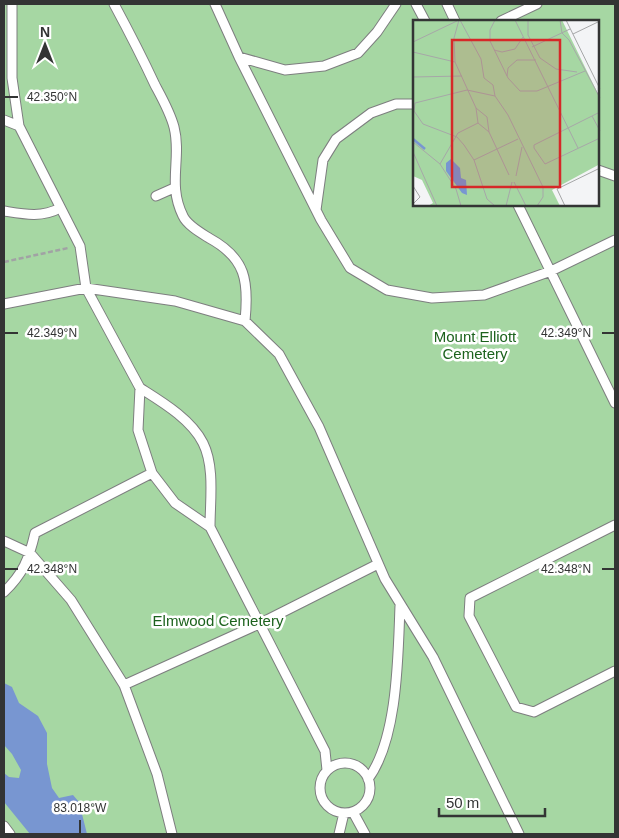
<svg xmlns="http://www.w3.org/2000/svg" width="619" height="838" viewBox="0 0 619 838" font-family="Helvetica,sans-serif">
  <rect width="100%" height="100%" fill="#f3f4f6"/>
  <path fill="#a6d7a3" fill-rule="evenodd" d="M4,4H615V834H4ZM414,21H598V205H414Z"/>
  <path fill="#7896d1" d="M4,683L12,687L19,703L38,716L47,733V764L52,788L59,798L73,795L79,802L87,834H30L4,802V773L9,777L19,778L21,770L12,754L4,745Z"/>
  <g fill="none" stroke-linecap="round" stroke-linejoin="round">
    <g stroke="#7d7e7f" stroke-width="11">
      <path id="lane" d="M12,4V78L19,126
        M114,4C128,30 142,57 155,85C162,98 170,112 174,127C182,158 167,184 183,216C187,225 201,233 209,238C246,258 249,281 245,321
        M215,4L239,57L321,220L350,268L387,290L432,298L484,295L551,271L615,240
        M416,4L425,21
        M447,4L455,21
        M501,21L537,4
        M239,57L285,70L324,66L358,53L377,32L396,4
        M4,120L19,126L80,246L86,288L140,388L138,430L152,473L175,503L210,527L325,751L327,770
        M598,170L615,176
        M156,196L174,188
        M518,205L615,403
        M316,210L323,160L336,139L371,113L396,104H414
        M4,211C23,214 42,218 60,208
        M4,304L86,288L175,301L245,321L279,354L319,427L385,579L433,657L519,834
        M140,388C162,402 191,419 203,443C215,467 210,501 210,527
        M615,525L470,598L469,616L516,707L534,712L615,671
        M4,541L30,553L71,600L124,685L157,774L172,834
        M4,592C23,574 29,559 35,533L152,473
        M124,685L259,624L378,564
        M320 788a25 25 0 1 1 50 0a25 25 0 1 1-50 0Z
        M368,779C398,739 398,655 400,606
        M353,812L365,834
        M4,826L10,834
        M339,834L344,813"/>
    </g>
    <path stroke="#a1a2a4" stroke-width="2.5" stroke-dasharray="5 2.5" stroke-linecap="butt" d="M4,262L68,248"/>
    <use href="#lane" stroke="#fff" stroke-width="9"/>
  </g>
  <path fill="none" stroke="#333434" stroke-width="2" d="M5,97H18M5,333H18M602,333H614M5,569H18M602,569H614M80,820V833"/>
  <g text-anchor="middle" stroke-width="5" stroke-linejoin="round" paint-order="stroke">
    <g font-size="15" fill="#1c621d" stroke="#fff">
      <text x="475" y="342">Mount Elliott<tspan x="475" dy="17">Cemetery</tspan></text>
      <text x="218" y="626">Elmwood Cemetery</text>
    </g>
  </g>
  <g transform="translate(413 20)">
    <rect width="186" height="186" fill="#f3f4f6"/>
    <path d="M0,0H149L186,76L187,144L139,170L147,186H15L20,183L9,160L0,156Z" fill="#a6d7a3"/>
    <path d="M38,139L47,148L48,158L53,160L54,175L49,173L33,151V143Z" fill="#7896d1"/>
    <path fill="none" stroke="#7896d1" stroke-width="2.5" d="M0,119L12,129"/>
    <path fill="none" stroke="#a6a7a8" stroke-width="1" d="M47,0L68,39L71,58L80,65L82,76M82,0L77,10V21L95,58L107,71H124L172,51M102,0L165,128M115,0V15L127,38L143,49L164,52M147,0L149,13L156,20L187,78M153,0L187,69M160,14L187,1M0,22L46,0M119,27L157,9M81,30L89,32L102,29L110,17M0,32L42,42L63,88L65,103L76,112L96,155M42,42L41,18L46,0M94,56L95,48L104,40H123M0,57L49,56M63,88L74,97L76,112M187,92L121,125V128L132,144L187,118M179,96L187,111M0,122L27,144L43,169L48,186M0,132L24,186M61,140L105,119M27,144L45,113L65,103M103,156L109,127M101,162L113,186M0,166L7,177L0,184M82,186L74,179L61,140L51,125L44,117L10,104L1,91L2,83L54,70L82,76L95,95L130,167V177L124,186M93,186L99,162M152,186L144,169L185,149L187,152"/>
    <path fill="#d62828" fill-opacity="0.15" stroke="#d62828" stroke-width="2.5" d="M39,20H147V167H39Z"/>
    <rect width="186" height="186" fill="none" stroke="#333434" stroke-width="2.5"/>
  </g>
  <g font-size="12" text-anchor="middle" fill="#333434" stroke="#fff" stroke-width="5" stroke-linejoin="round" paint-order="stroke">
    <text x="52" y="101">42.350°N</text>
    <text x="52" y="337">42.349°N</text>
    <text x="566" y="337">42.349°N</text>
    <text x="52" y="573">42.348°N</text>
    <text x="566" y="573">42.348°N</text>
    <text x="80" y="812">83.018°W</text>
  </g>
  <rect width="619" height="838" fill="none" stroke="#333434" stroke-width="10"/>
  <g transform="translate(45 45)" stroke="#ffffff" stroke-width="4" paint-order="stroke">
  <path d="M0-4L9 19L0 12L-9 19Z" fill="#333434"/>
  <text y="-8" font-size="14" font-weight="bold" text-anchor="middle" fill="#333434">N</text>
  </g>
  <path d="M439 808v8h106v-8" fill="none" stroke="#333434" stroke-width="2.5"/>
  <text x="446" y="808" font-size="15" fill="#333434" stroke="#ffffff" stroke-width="4" paint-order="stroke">50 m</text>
</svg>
